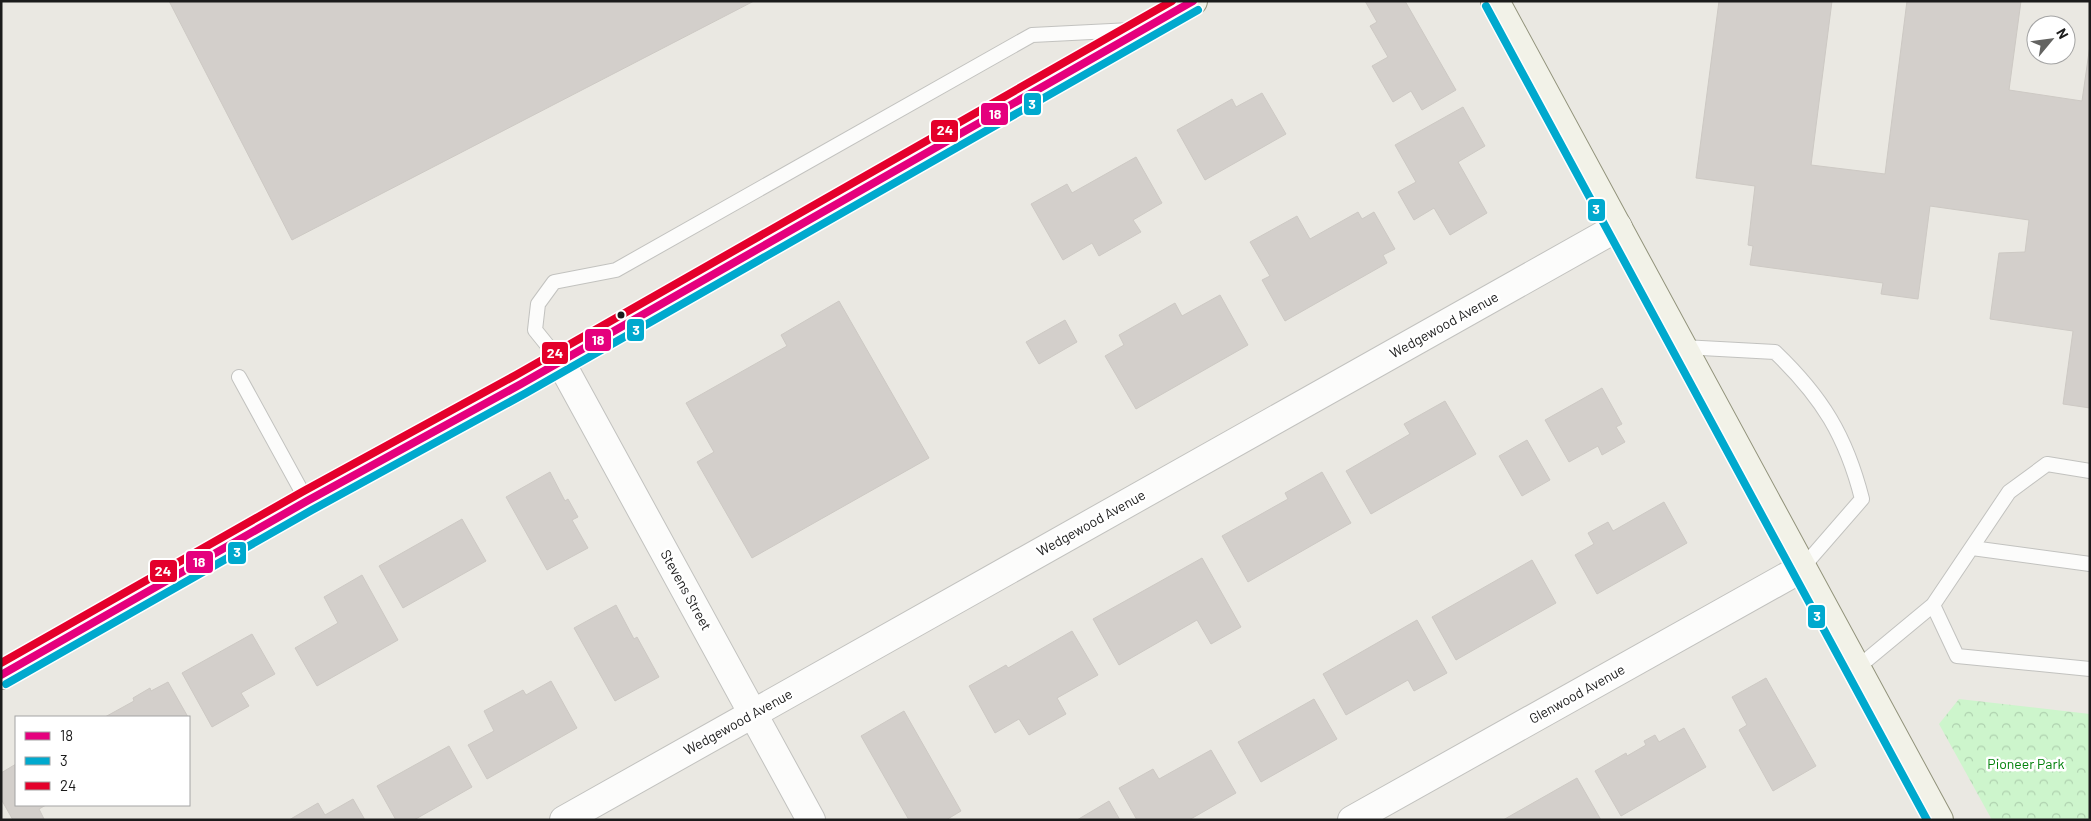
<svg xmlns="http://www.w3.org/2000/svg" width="2091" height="821" viewBox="0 0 2091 821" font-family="Barlow,sans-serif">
  <defs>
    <pattern id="park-crowns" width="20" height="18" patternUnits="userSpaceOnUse" patternTransform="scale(1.25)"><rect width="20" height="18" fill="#cdf5cc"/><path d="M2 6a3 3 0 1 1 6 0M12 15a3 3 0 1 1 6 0" fill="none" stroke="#afd1af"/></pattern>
  </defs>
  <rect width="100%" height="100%" fill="#eae8e2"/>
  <path fill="url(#park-crowns)" d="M1959,699L2090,714V820H1992L1939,724Z"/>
  <path fill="#d3cfcb" stroke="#cdc9c4" d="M169,1H754L292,240Z
    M1365,1H1405L1456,90L1422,110L1411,91L1393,102L1372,66L1388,57L1370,26L1377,22Z
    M1719,1H1832L1811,165L1885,174L1907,1H2021L2009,90L2082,101L2090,45V408L2063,404L2073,331L1990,319L1999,253L2025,252L2029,220L1930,206L1918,299L1881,294L1883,283L1750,265L1753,246L1748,245L1755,186L1696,178Z
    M1262,93L1286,134L1205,180L1177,130L1232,99L1236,107Z
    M1463,107L1485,146L1458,162L1487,213L1450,235L1434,208L1414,220L1398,192L1416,182L1395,145Z
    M1136,157L1162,203L1133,220L1141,232L1099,256L1092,243L1063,260L1031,204L1067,184L1072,193Z
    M1358,212L1362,219L1374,212L1395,249L1383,255L1387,263L1285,321L1262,280L1270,276L1250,242L1297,216L1310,239Z
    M1220,295L1248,345L1136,409L1105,356L1124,345L1119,335L1175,303L1182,316Z
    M839,301L929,458L752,558L697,462L714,452L686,403L787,346L781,335Z
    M1065,320L1077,342L1039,364L1026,342Z
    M1602,388L1622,424L1616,427L1625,442L1602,455L1598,446L1569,462L1545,420Z
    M1445,401L1476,454L1371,514L1346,471L1410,434L1404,424Z
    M1527,440L1550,480L1522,496L1499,456Z
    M550,472L565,501L568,499L578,517L572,520L588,548L547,570L506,497Z
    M1322,472L1351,523L1248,582L1222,536L1288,499L1285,493Z
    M1664,502L1687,543L1597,594L1575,555L1594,544L1588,533L1608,522L1613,531Z
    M462,519L486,561L403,608L379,566Z
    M1202,558L1241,627L1211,644L1197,620L1119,665L1093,619Z
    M1532,560L1556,603L1456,660L1432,617Z
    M362,575L398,640L317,686L295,648L338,623L324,597Z
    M616,605L634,639L637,637L659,677L615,701L574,628Z
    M1417,620L1447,673L1414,691L1408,680L1346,715L1323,674Z
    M1072,631L1098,675L1057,698L1066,714L1029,735L1019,719L995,733L969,686L1006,665L1008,668Z
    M252,634L275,674L241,693L249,706L212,727L182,673Z
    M1766,678L1816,766L1773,791L1739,730L1747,725L1732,697Z
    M551,681L577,728L487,779L468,745L494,731L484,711L523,690L526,695Z
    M168,682L188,717H105L134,701L133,698L150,688L151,691Z
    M1314,699L1337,739L1261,782L1238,742Z
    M904,711L961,811L946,820H909L861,736Z
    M1684,728L1706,767L1621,816L1595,771L1626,753L1627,756L1646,745L1644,741L1655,735L1659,742Z
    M449,746L472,787L414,820H396L377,786Z
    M1211,750L1236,793L1189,820H1137L1119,788L1153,769L1159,779Z
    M16,764V805H46L39,809L44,819L43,820H13L1,799V773Z
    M1577,778L1601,820H1503Z
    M353,799L365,820H289L318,803L325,815Z
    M1109,801L1120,820H1077Z"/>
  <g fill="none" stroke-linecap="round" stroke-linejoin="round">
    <g stroke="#c2c2bf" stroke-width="16">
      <path id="lane" d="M1683,347L1775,352C1822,397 1846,436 1862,499L1802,568
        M560,361L535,330L538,304L554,282L616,270L1032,35L1131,30
        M239,377L307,501
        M1972,548L2090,564
        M1933,605L1957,656L2090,669
        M1857,668L1933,605L2009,492L2047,464L2090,471"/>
    </g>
    <g stroke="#c2c2bf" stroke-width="30">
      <path id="street" d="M560,361L811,820
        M564,820L1618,227
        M1352,820L1802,568"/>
    </g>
    <g stroke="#92937b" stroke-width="30">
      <path id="secondary" d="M1495,1L1939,820
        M1,675L307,501L521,384L1193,1"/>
    </g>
    <use href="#lane" stroke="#fcfcfb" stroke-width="14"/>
    <use href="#street" stroke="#fcfcfb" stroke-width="28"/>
    <use href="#secondary" stroke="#f2f2e8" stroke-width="28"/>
    <g stroke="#fff" stroke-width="11">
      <path id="bus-1" d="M1,675L307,501L521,384L1193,1"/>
    </g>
    <g stroke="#fff" stroke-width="11">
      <path id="bus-2" d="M1486,6L1927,820
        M6,684L312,510L526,393L1198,10"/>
    </g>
    <g stroke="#fff" stroke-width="11">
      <path id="bus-3" d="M1,663L302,492L516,375L1172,1"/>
    </g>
    <use href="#bus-1" stroke="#e5007d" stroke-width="8"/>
    <use href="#bus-2" stroke="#00a9ce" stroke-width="8"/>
    <use href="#bus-3" stroke="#e4002b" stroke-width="8"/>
  </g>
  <circle fill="#1b1b1b" stroke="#fff" stroke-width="2" cx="621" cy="315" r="4.5"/>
  <g text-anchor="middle" stroke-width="5" stroke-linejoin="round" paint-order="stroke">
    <g font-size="14" fill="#1b1b1b" stroke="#fff">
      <text transform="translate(1444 325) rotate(-29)" y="5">Wedgewood Avenue</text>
      <text transform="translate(1091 523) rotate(-29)" y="5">Wedgewood Avenue</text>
      <text transform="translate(686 590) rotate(61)" y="5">Stevens Street</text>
      <text transform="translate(1577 694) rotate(-29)" y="5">Glenwood Avenue</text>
      <text transform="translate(738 722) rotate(-29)" y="5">Wedgewood Avenue</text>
    </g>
    <g font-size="14" fill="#01810a" stroke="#fff">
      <text x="2026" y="769">Pioneer Park</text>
    </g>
  </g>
  <g stroke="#fff" stroke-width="2">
    <rect x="1023" y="92" width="19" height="24" rx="5" fill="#00a9ce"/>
    <rect x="980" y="102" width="29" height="24" rx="5" fill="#e5007d"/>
    <rect x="930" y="119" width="29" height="24" rx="5" fill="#e4002b"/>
    <rect x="1587" y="198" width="19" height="24" rx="5" fill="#00a9ce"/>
    <rect x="626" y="318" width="19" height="24" rx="5" fill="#00a9ce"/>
    <rect x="584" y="328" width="28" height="24" rx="5" fill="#e5007d"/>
    <rect x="541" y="341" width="28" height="24" rx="5" fill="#e4002b"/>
    <rect x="227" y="541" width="20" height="24" rx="5" fill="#00a9ce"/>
    <rect x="185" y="550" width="29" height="24" rx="5" fill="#e5007d"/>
    <rect x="149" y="559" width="29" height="24" rx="5" fill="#e4002b"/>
    <rect x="1807" y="604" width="19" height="25" rx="5" fill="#00a9ce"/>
  </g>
  <g font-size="14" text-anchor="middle" font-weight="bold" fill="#fff">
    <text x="1032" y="109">3</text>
    <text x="995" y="119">18</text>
    <text x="945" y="135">24</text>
    <text x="1596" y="214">3</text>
    <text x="636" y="335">3</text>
    <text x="598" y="345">18</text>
    <text x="555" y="358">24</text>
    <text x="237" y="557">3</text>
    <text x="199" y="567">18</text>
    <text x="163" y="576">24</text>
    <text x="1817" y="621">3</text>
  </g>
  <rect width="2091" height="821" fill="none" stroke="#1b1b1b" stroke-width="5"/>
  <rect x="15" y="716" width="175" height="90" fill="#ffffff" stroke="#a4a4a4"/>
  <rect x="25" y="732" width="25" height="8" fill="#e5007d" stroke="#a4a4a4"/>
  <text x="60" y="741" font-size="15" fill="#1b1b1b">18</text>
  <rect x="25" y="757" width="25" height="8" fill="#00a9ce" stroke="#a4a4a4"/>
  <text x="60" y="766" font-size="15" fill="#1b1b1b">3</text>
  <rect x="25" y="782" width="25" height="8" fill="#e4002b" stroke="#a4a4a4"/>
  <text x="60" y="791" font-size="15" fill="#1b1b1b">24</text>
  <g transform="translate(2051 40) rotate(61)"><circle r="24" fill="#ffffff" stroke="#a4a4a4"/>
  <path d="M0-4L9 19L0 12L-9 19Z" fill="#636361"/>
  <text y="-8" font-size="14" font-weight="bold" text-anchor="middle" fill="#1b1b1b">N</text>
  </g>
</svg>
